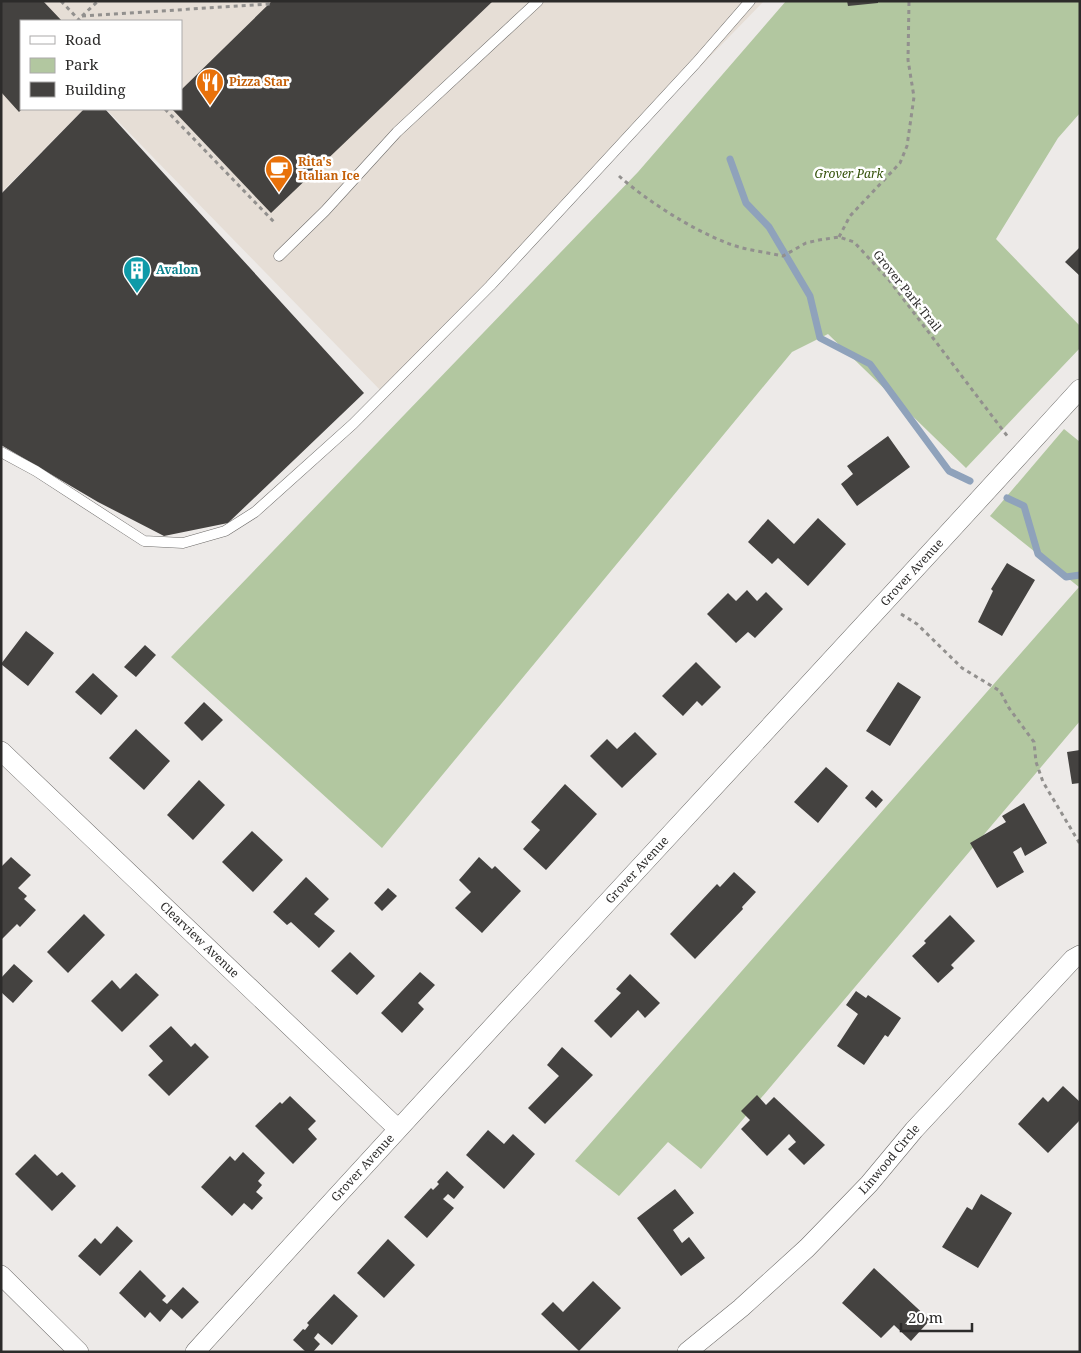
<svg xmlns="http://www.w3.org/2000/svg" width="1081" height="1353" viewBox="0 0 1081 1353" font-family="'Noto Serif',serif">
  <rect width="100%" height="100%" fill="#edeae8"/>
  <path fill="#e6ded6" d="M1,1H764L383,393L106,109H181V21H21V109H84L1,193Z"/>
  <path fill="#b2c7a0" d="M786,1H1080V113L1058,138L996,239L1080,326V348L966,468L828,334L792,352L382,848L171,657L638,172Z
    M1064,429L1080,442V721L701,1169L668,1142L619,1196L575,1161L1079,587L990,516Z"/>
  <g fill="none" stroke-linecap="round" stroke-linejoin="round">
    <path stroke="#8fa2bb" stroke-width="7" d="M730,159L746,203L769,227L810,296L820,338L870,364L949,471L970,481
      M1007,498L1024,506L1038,554L1066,577L1080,575"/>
  </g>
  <path fill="#444240" d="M1,1H43L62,21H21V110L19,112L1,92Z
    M272,1H493L271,213L172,109H181V90Z
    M847,1H878V3L848,6Z
    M84,109H105L364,393L228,523L164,536L98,502L1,445V194Z
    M1080,247V276L1065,262Z
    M888,436L910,467L857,506L841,484L853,474L847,466Z
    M818,518L846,544L808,586L778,558L772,564L748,542L768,519L794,544Z
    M1007,563L1035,580L1002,636L978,622L993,591L991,589Z
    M747,590L757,601L766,592L783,609L755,638L748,632L736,643L707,614L728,593L736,601Z
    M26,631L54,653L28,686L1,664Z
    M145,645L156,655L136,677L124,667Z
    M696,662L721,687L702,706L697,701L683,716L662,696Z
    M93,673L118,696L101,715L75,692Z
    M898,682L921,697L890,746L866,731Z
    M204,702L223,720L202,741L184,723Z
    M136,729L170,761L144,790L109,758Z
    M635,732L657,754L622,788L590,756L607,739L617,749Z
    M1080,750V783L1072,784L1067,752Z
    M826,767L848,786L818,823L794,802Z
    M199,780L225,805L193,840L167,815Z
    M565,784L597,814L546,870L523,849L540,830L531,822Z
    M872,790L883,800L876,808L865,798Z
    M1024,803L1047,843L1025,856L1021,847L1013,852L1024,872L997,888L970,843L1006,822L1002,816Z
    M252,831L283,860L253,892L222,862Z
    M11,857L31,875L18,888L27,896L24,899L36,910L20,927L17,924L2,939L1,867Z
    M479,857L492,869L495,866L521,891L482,933L455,908L471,892L459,880Z
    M734,872L756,892L742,907L743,909L695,959L670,934L717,884L720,887Z
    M306,877L329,899L314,914L335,931L319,948L291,922L287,925L273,912Z
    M388,888L397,896L382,911L374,903Z
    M84,914L105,935L68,973L47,952Z
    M950,915L975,941L951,965L954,968L938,983L912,956L926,943L924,941Z
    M350,952L375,976L357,995L331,971Z
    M14,964L33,981L13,1003L1,992V978Z
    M420,972L435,985L418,1003L424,1009L402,1033L381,1013Z
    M136,973L159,995L122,1032L91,1001L112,980L120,989Z
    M630,974L660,1003L645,1018L638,1010L611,1038L594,1021L621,993L616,989Z
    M856,991L866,998L868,995L901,1018L888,1037L885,1035L864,1065L837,1046L858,1014L846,1005Z
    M171,1026L191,1047L195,1043L209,1057L169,1096L148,1075L163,1061L149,1046Z
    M562,1047L593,1075L545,1124L528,1108L559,1076L547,1065Z
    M1063,1086L1080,1102V1120L1048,1153L1018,1124L1043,1097L1048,1102Z
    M757,1095L766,1105L774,1097L825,1145L804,1165L788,1149L796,1142L789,1134L767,1156L741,1129L750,1120L741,1111Z
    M290,1096L316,1121L308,1129L317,1139L293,1164L255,1126L280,1102L282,1104Z
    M488,1130L504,1144L513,1134L535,1154L504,1189L466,1155Z
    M243,1152L265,1173L258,1181L262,1185L256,1192L263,1198L252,1210L244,1203L232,1216L201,1187L230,1156L235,1161Z
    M35,1154L57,1176L62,1172L76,1186L52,1211L15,1174Z
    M447,1171L464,1187L454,1199L448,1194L443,1199L454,1208L427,1238L404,1217L431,1188L433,1190L439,1184L437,1182Z
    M675,1189L694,1213L673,1230L682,1243L689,1237L705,1258L681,1276L637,1218Z
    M981,1194L1012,1213L978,1268L942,1247L967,1207L972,1210Z
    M117,1226L133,1241L100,1276L78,1256L95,1238L101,1244Z
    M388,1239L415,1265L384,1298L357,1273Z
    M874,1268L930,1320L911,1341L894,1325L881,1338L842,1303Z
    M140,1270L166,1296L162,1300L167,1304L183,1287L199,1302L182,1319L171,1309L160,1322L150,1312L145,1318L119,1293Z
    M593,1281L621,1308L579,1351L541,1314L553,1302L563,1312Z
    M334,1294L358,1316L332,1345L318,1333L314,1338L320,1344L313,1352H306L293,1340L303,1329L305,1330L309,1325L307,1323Z"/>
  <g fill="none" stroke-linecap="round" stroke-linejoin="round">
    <g stroke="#6d6b69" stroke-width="11">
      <path id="service" d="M279,256L325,211L397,132L538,1
        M1,452L36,471L144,541L183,543L225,531L255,512L353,424L490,286L696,63L750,1"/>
    </g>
    <g stroke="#6d6b69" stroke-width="20">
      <g id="minor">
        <path id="s1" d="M1,751L397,1128"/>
        <path d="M1,1275L79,1352"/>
        <path id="s2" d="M195,1352C487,1029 786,712 1080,389"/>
        <path id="s3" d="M687,1352L741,1308L807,1248L869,1184L914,1130L1073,959L1080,955"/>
      </g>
    </g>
    <path stroke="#92908e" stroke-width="3" stroke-dasharray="4 4" stroke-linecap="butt" d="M61,1L80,21
      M82,16L270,4
      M82,16L98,1
      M165,109L275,223
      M619,176C647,201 691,229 727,243C744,250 765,252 783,256L806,243L819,240L839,237L854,242L889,280L1008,437
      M839,237L850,216L900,163L907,146L914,97L908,60L909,1
      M901,614L917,624L962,668L1000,691L1009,708L1034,742L1036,762L1043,782L1080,844"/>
    <use href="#service" stroke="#fff" stroke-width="10"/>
    <use href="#minor" stroke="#fff" stroke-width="19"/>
  </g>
  <defs>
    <g id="restaurant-pin" transform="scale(1.4375)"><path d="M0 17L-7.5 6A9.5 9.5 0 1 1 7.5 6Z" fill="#e8710a" stroke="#fff"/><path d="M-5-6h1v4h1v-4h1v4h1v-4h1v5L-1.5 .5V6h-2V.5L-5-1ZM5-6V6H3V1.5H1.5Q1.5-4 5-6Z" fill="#fff"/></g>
    <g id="cafe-pin" transform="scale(1.4375)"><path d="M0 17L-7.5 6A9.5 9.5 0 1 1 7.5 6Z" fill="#e8710a" stroke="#fff"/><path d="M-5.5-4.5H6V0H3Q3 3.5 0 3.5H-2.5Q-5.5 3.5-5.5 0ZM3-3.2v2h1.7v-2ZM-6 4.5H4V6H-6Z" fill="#fff"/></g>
    <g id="building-pin" transform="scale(1.4375)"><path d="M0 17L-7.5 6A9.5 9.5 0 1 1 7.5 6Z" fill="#0f9aa8" stroke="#fff"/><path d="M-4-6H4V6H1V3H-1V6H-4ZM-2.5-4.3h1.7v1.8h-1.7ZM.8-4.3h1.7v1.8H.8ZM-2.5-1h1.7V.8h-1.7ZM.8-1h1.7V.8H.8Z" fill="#fff"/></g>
  </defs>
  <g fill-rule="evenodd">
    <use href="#restaurant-pin" x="210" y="82"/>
    <use href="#cafe-pin" x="279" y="169"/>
    <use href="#building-pin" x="137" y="270"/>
  </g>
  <g text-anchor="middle" stroke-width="5" stroke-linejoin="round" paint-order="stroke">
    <g font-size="12" font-weight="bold" fill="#c56008" stroke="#fff" text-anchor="start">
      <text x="229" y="86">Pizza Star</text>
      <text x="298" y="166">Rita's<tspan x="298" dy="14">Italian Ice</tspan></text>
    </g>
    <g font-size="12" font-style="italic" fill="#325007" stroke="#fff">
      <text x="849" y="178">Grover Park</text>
    </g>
    <g font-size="12" font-weight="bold" fill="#0d838f" stroke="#fff" text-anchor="start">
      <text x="156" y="274">Avalon</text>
    </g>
    <g font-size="12" fill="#2c2b2a" stroke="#fff">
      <text transform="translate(907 291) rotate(51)" y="4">Grover Park Trail</text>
      <text dy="4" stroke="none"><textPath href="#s2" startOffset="1059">Grover Avenue</textPath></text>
      <text dy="4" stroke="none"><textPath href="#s2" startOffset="654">Grover Avenue</textPath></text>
      <text dy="4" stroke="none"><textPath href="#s1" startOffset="274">Clearview Avenue</textPath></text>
      <text dy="4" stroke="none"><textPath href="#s3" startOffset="280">Linwood Circle</textPath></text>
      <text dy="4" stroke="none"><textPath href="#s2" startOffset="249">Grover Avenue</textPath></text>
    </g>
  </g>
  <rect width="1081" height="1353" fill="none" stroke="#2c2b2a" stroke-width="5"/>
  <rect x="20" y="20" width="162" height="90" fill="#ffffff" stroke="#abaaaa"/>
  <rect x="30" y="36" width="25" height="8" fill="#ffffff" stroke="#abaaaa"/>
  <text x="65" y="45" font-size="15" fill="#2c2b2a">Road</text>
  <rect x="30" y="58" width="25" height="15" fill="#b2c7a0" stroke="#abaaaa"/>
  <text x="65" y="70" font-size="15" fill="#2c2b2a">Park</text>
  <rect x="30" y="82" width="25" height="15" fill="#444240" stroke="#abaaaa"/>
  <text x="65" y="95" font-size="15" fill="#2c2b2a">Building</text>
  <path d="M901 1323v8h71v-8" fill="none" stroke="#2c2b2a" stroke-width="2.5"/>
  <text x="908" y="1323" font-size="15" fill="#2c2b2a" stroke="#ffffff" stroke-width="4" paint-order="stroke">20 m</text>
</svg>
